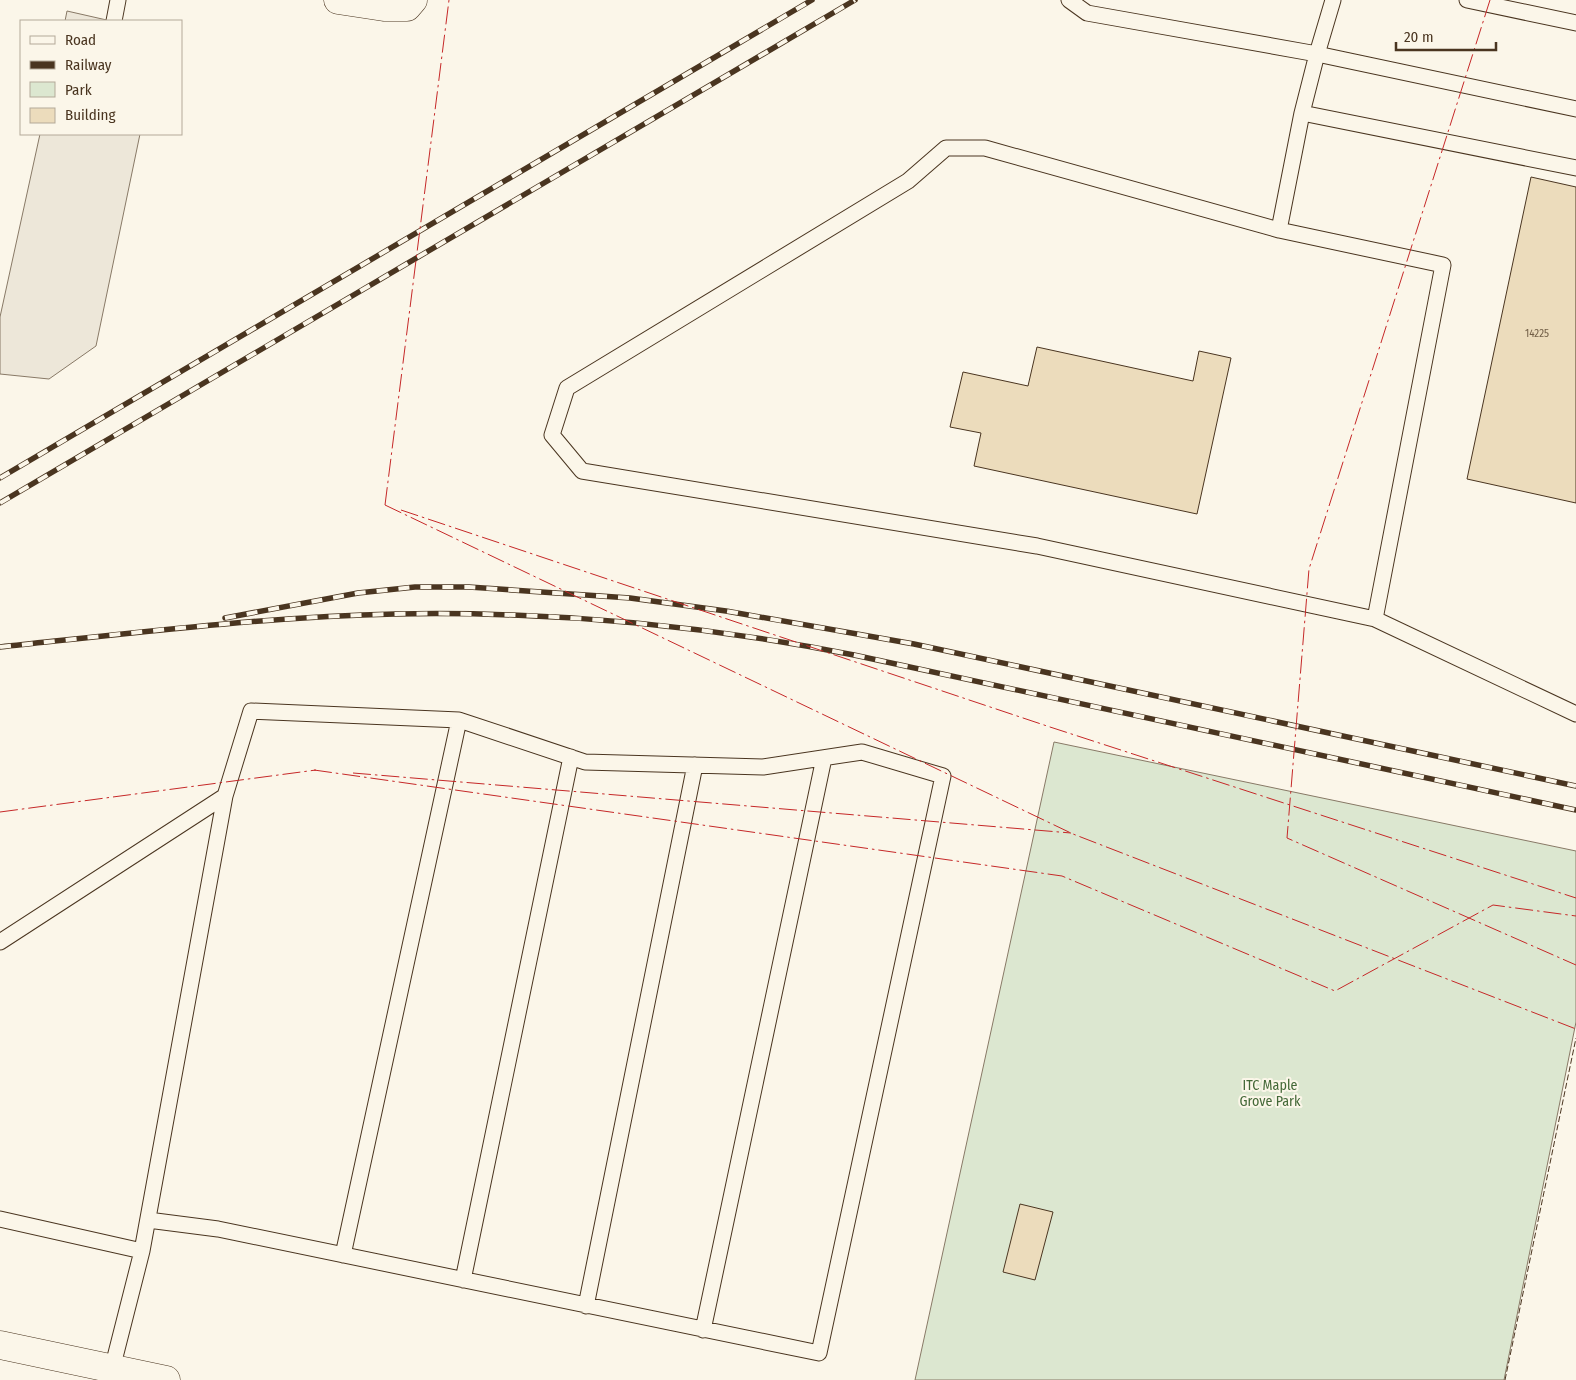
<svg xmlns="http://www.w3.org/2000/svg" width="1576" height="1380" viewBox="0 0 1576 1380" font-family="'Fira Sans Condensed',sans-serif">
  <rect width="100%" height="100%" fill="#fbf6e9"/>
  <path fill="#dce7d0" stroke="#887966" d="M1054,742L1576,851V1022L1504,1380H915Z"/>
  <path fill="#ede7d9" stroke="#887966" d="M67,11L111,21H65Z
    M40,134H140L96,346L49,379L0,374V317Z"/>
  <path fill="#ecdcbc" stroke="#4a3520" d="M1531,177L1576,187V503L1467,479Z
    M1037,347L1193,381L1199,351L1231,358L1197,514L974,466L981,433L950,427L963,372L1028,386Z
    M1020,1204L1053,1212L1035,1280L1003,1272Z"/>
  <g fill="none" stroke-linecap="round" stroke-linejoin="round">
    <g stroke="#4a3520" stroke-width="17">
      <path id="service" d="M1069,0L1087,13L1317,54L1302,113
        M1333,0L1317,54L1576,109
        M1467,0L1576,23
        M114,21L118,0
        M1576,168L1302,113L1279,230L1443,265L1375,619L1576,714
        M1279,230L985,148H946L908,181L567,388L552,435L582,471L1037,546L1375,619
        M0,942L225,796
        M0,1219L142,1251
        M343,1255L459,720
        M463,1280L571,757
        M586,1306L695,765
        M703,1330L824,758
        M112,1369L142,1251L225,796L251,711L459,720L585,762L763,767L862,752L943,776L819,1353L218,1229L148,1220"/>
    </g>
    <g stroke="#4a3520" stroke-width="29">
      <path id="minor" d="M338,0L384,7H407L413,0
        M0,1345L166,1380"/>
    </g>
    <use href="#service" stroke="#fbf6e9" stroke-width="15"/>
    <use href="#minor" stroke="#fbf6e9" stroke-width="28"/>
    <g stroke="#4a3520" stroke-width="5.5">
      <path id="rail" d="M0,478L812,0
        M0,503L855,0
        M225,618L358,593L415,587H469L630,598L726,611L914,644L1576,786
        M0,647C132,633 263,617 395,614C549,611 703,625 854,655L1576,810"/>
    </g>
    <use href="#rail" stroke="#fbf6e9" stroke-width="4" stroke-dasharray="11" stroke-linecap="butt"/>
    <path stroke="#4a3520" stroke-width="1" stroke-dasharray="6 2.5" stroke-linecap="butt" d="M1505,1380L1576,1038"/>
    <path stroke="#c62828" stroke-width="1" stroke-dasharray="18 4 2.5 4" stroke-linecap="butt" d="M1490,0L1309,569L1287,838L1576,965
      M385,505L1073,834L1576,1029
      M385,505L449,0
      M401,510L1050,727L1576,898
      M314,770L1062,876L1335,991L1493,905L1576,916
      M353,773L1071,833
      M0,812L316,770"/>
  </g>
  <g text-anchor="middle" stroke-width="4" stroke-linejoin="round" paint-order="stroke">
    <g font-size="11" fill="#725f47">
      <text x="1537" y="337">14225</text>
    </g>
    <g font-size="14" fill="#436837" stroke="#fbf6e9">
      <text x="1270" y="1090">ITC Maple<tspan x="1270" dy="16">Grove Park</tspan></text>
    </g>
  </g>
  <rect x="20" y="20" width="162" height="115" fill="#fbf6e9" stroke="#b4a999"/>
  <rect x="30" y="36" width="25" height="8" fill="#fbf6e9" stroke="#b4a999"/>
  <text x="65" y="45" font-size="15" fill="#4a3520">Road</text>
  <rect x="30" y="61" width="25" height="8" fill="#4a3520" stroke="#b4a999"/>
  <text x="65" y="70" font-size="15" fill="#4a3520">Railway</text>
  <rect x="30" y="82" width="25" height="15" fill="#dce7d0" stroke="#b4a999"/>
  <text x="65" y="95" font-size="15" fill="#4a3520">Park</text>
  <rect x="30" y="108" width="25" height="15" fill="#ecdcbc" stroke="#b4a999"/>
  <text x="65" y="120" font-size="15" fill="#4a3520">Building</text>
  <path d="M1396 42v8h100v-8" fill="none" stroke="#4a3520" stroke-width="2.5"/>
  <text x="1404" y="42" font-size="15" fill="#4a3520" stroke="#fbf6e9" stroke-width="4" paint-order="stroke">20 m</text>
</svg>
